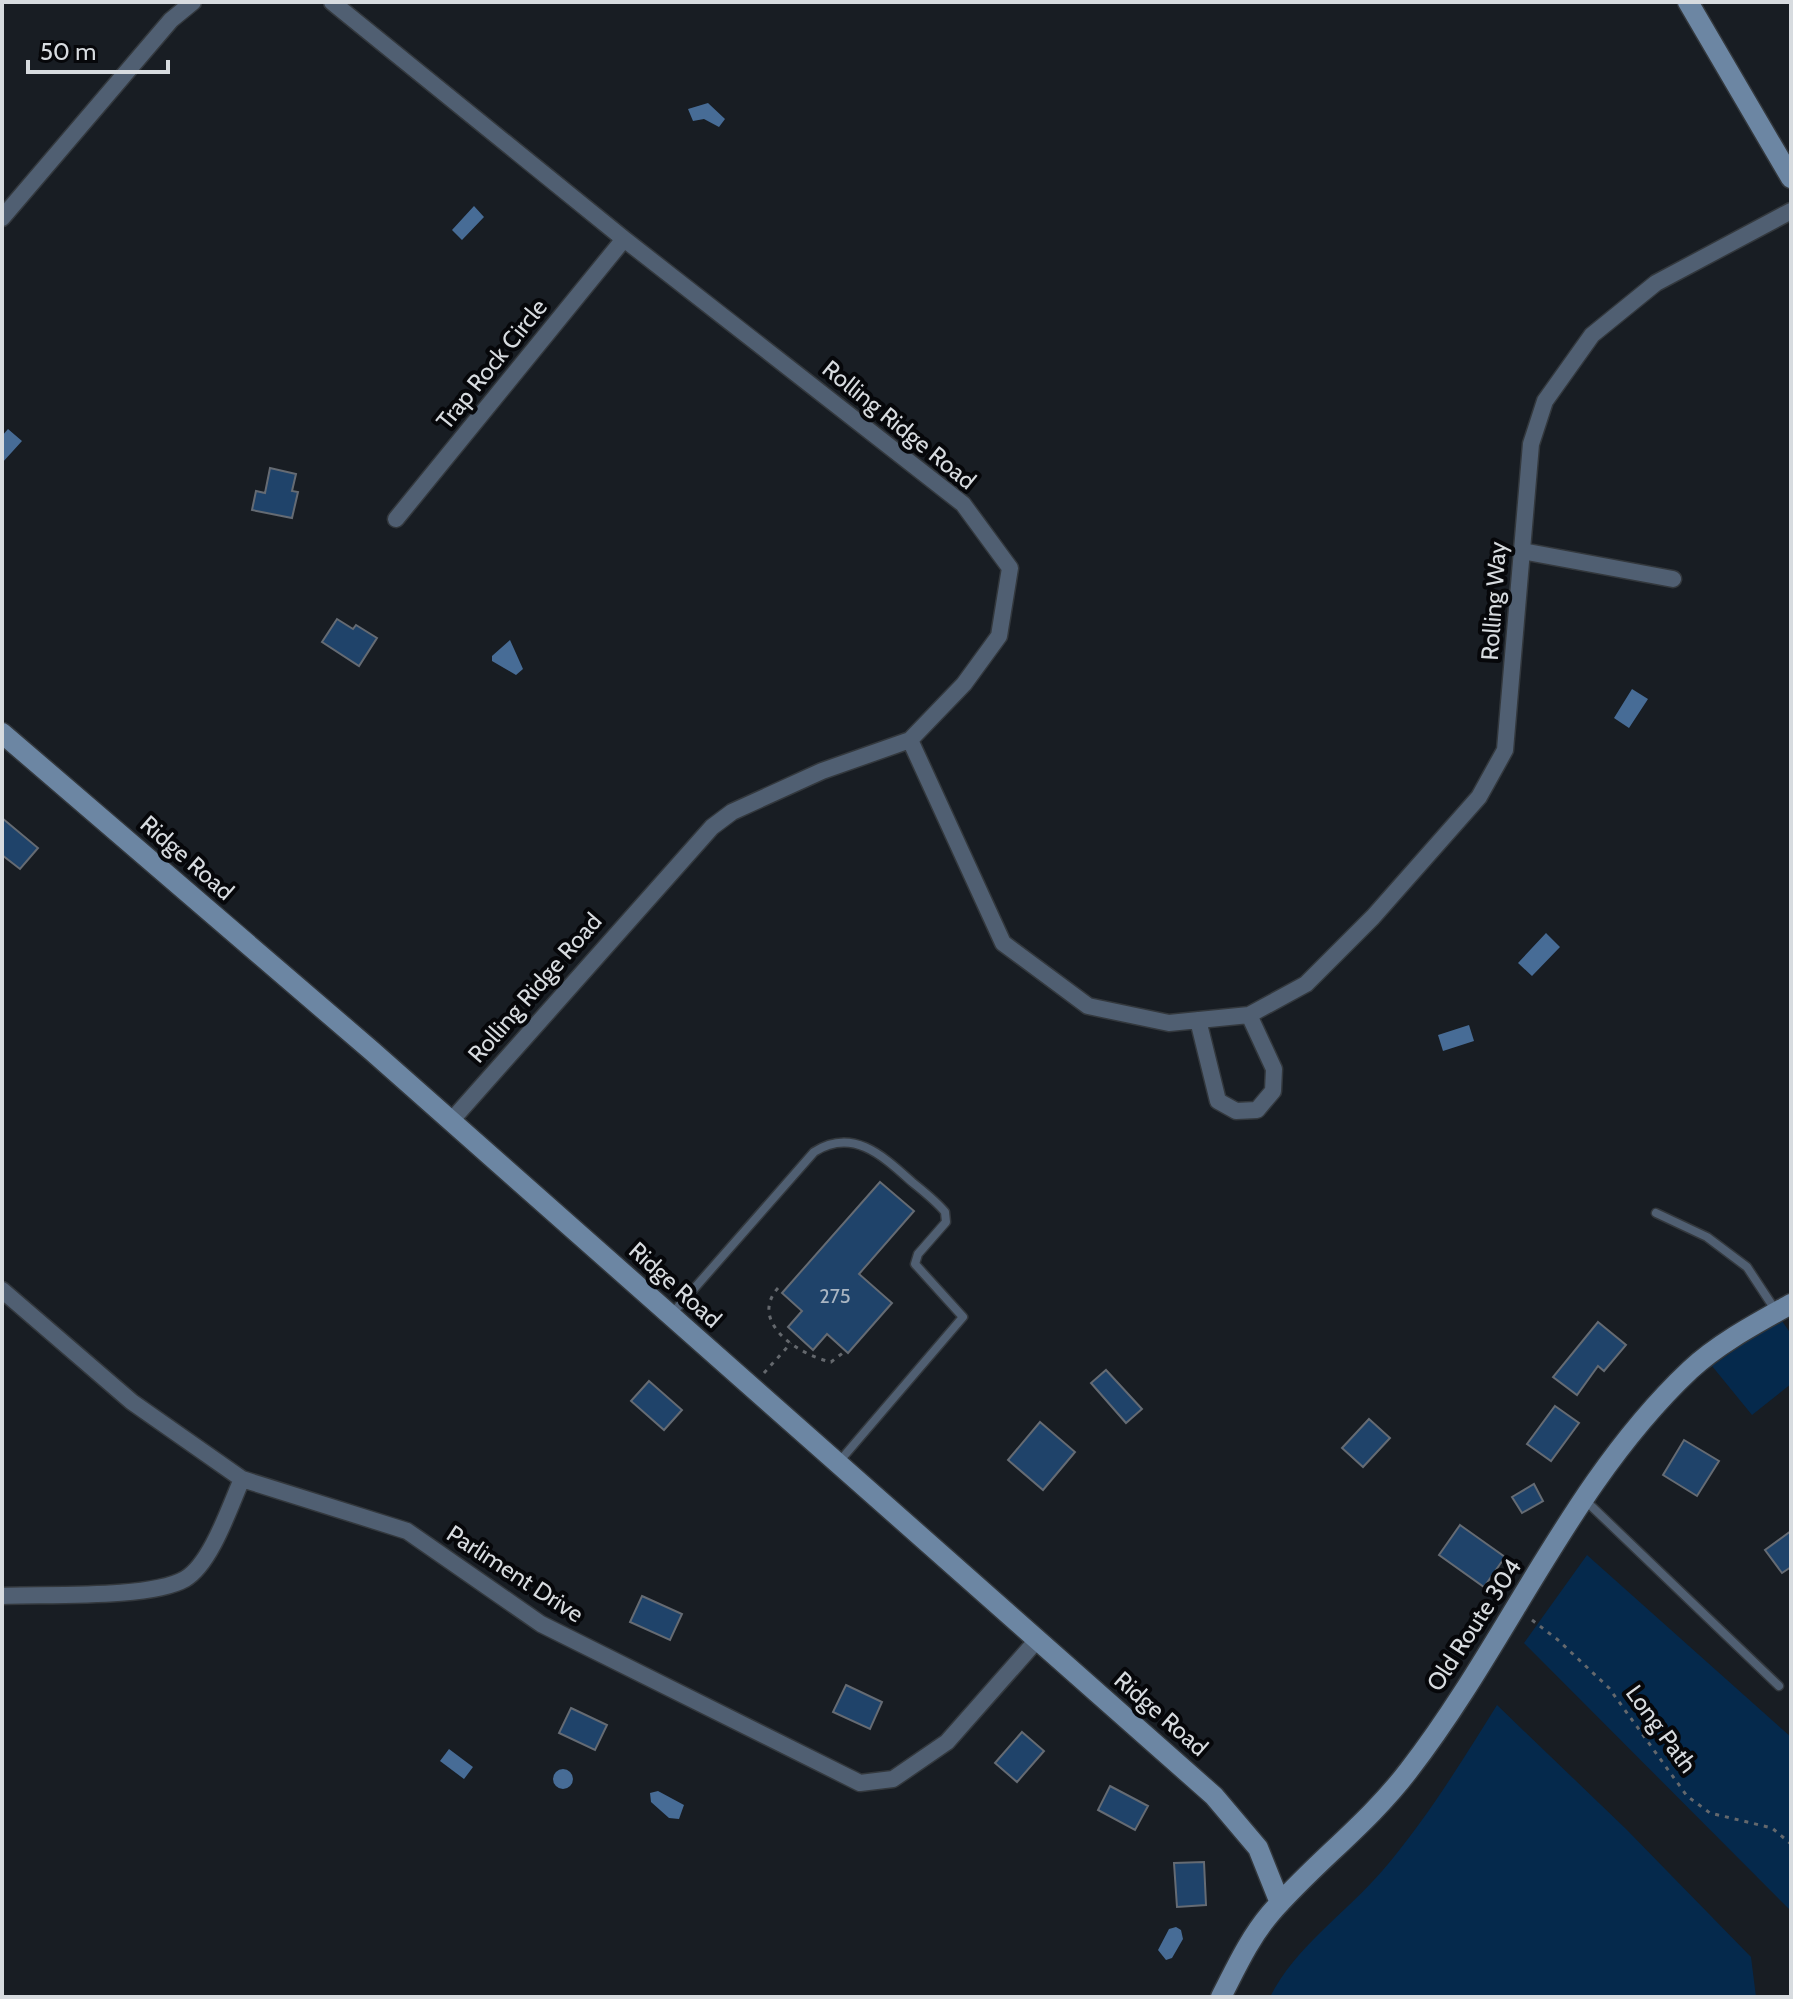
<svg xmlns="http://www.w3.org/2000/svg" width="1793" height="1999" viewBox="0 0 1793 1999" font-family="Cabin,sans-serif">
  <rect width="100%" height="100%" fill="#181d23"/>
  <path fill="#05294c" d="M1780,1318L1791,1334V1384L1752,1415L1712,1366Z
    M1587,1555L1791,1737V1911L1524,1643Z
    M1497,1705L1626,1829L1751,1957L1756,1997H1270C1296,1946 1345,1914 1383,1870C1426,1820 1462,1761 1497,1705Z"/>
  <path fill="#476c96" d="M708,103L725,119L719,127L704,119L693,121L688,109Z
    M474,206L484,217L462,240L452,230Z
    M8,429L22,441L2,463V436Z
    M510,640L523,669L516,675L492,661V656Z
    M1632,689L1648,699L1629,728L1614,718Z
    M1546,933L1560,947L1532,976L1518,963Z
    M1469,1025L1474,1041L1443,1051L1438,1035Z
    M449,1749L473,1767L464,1779L440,1761Z
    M553 1779a10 10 0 1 1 20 0a10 10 0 1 1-20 0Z
    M658,1791L684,1805L679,1819L669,1818L651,1802L650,1793Z
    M1176,1927L1181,1930L1183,1939L1172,1958L1166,1960L1158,1950L1169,1929Z"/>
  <path fill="#1f436a" stroke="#656b73" stroke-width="2" d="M270,468L296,474L292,491L298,492L292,518L252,510L256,491L265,493Z
    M337,619L353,629L356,625L377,638L359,666L322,642Z
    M2,818L38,848L20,869L2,855Z
    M880,1182L914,1211L859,1274L892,1303L848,1353L827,1334L813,1350L788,1327L802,1311L782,1293Z
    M1598,1322L1626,1345L1604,1371L1598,1366L1577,1395L1553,1377Z
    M1106,1370L1142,1409L1126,1423L1091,1383Z
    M649,1381L682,1410L664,1430L631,1401Z
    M1555,1406L1579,1423L1551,1461L1527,1444Z
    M1369,1419L1390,1438L1363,1467L1342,1448Z
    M1040,1422L1075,1452L1043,1490L1008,1460Z
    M1684,1440L1719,1461L1697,1496L1663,1475Z
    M1534,1484L1543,1501L1522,1513L1512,1497Z
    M1460,1525L1505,1557L1484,1587L1439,1555Z
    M1791,1531V1567L1782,1573L1765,1550Z
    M642,1596L682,1614L670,1640L630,1622Z
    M846,1685L882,1702L870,1729L833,1712Z
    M571,1708L607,1725L595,1750L559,1733Z
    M1022,1732L1044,1751L1017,1782L995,1763Z
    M1110,1786L1148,1806L1135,1830L1098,1810Z
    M1204,1862L1206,1905L1177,1907L1174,1863Z"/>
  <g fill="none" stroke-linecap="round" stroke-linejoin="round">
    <g stroke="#33383d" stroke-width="11">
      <path id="lane" d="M1656,1213L1707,1237L1747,1267L1776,1311
        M670,1316L814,1152C853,1127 883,1156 912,1182C923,1191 936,1201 945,1212L946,1222L918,1254L915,1264L963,1317L838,1463
        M1586,1501L1779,1686"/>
    </g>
    <g stroke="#33383d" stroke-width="19">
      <path id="street" d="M332,2L624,239L963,504L1010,568L999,636L964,684L910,740L822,771L732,812L712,827L451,1121
        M2,218L171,20L193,2
        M396,519L624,239
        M1522,551L1673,579
        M910,740L1003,943L1088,1006L1169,1023L1249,1015L1306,984L1373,917L1479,797L1505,750L1531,444L1545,401L1592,335L1656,283L1791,211
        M1198,1020L1218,1101L1236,1111L1257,1110L1273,1091L1274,1069L1249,1015
        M2,1290L132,1402L242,1479L407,1531L541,1624L860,1783L893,1779L947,1742L1037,1640
        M2,1596C46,1594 150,1599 185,1579C211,1564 230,1506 242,1479"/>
    </g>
    <g stroke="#33383d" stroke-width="23">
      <path id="secondary" d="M1688,2L1791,178
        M2,733L372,1051L1214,1796L1258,1848L1280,1903
        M1221,1997C1236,1968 1249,1939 1270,1914C1314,1863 1368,1824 1409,1770C1508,1642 1571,1482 1690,1370C1719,1343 1757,1323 1791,1304"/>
    </g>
    <path stroke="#64686d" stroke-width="3" stroke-dasharray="4 6" stroke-linecap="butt" d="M778,1288C748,1322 799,1355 831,1362L844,1352
      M764,1373L791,1343
      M1532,1620L1558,1640L1609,1688L1687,1796L1710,1813L1772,1828L1791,1844"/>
    <use href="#lane" stroke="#505f72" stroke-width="8"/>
    <use href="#street" stroke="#505f72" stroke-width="16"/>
    <use href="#secondary" stroke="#6c86a3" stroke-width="20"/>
  </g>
  <g text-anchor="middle" stroke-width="8" stroke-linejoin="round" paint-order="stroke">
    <g font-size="20" fill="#a9b5c2">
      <text x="835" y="1303">275</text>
    </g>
    <g font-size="24" fill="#d7dbdf" stroke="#06070a">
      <text transform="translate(492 364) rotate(-51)" y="8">Trap Rock Circle</text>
      <text transform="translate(899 425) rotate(39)" y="8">Rolling Ridge Road</text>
      <text transform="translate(1494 601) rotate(-86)" y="8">Rolling Way</text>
      <text transform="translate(187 858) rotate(41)" y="8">Ridge Road</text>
      <text transform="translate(535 988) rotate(-49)" y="8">Rolling Ridge Road</text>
      <text transform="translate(675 1285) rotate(42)" y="8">Ridge Road</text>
      <text transform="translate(515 1574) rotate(33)" y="8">Parliment Drive</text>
      <text transform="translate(1474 1625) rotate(-57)" y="8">Old Route 304</text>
      <text transform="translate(1161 1714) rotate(41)" y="8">Ridge Road</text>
      <text transform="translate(1661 1729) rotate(54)" y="8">Long Path</text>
    </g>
  </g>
  <rect width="1793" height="1999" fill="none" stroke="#d7dbdf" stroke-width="8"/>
  <path d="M28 60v12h140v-12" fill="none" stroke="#d7dbdf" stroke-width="4"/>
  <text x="40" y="60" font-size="24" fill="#d7dbdf" stroke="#06070a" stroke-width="6" paint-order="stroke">50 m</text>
</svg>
